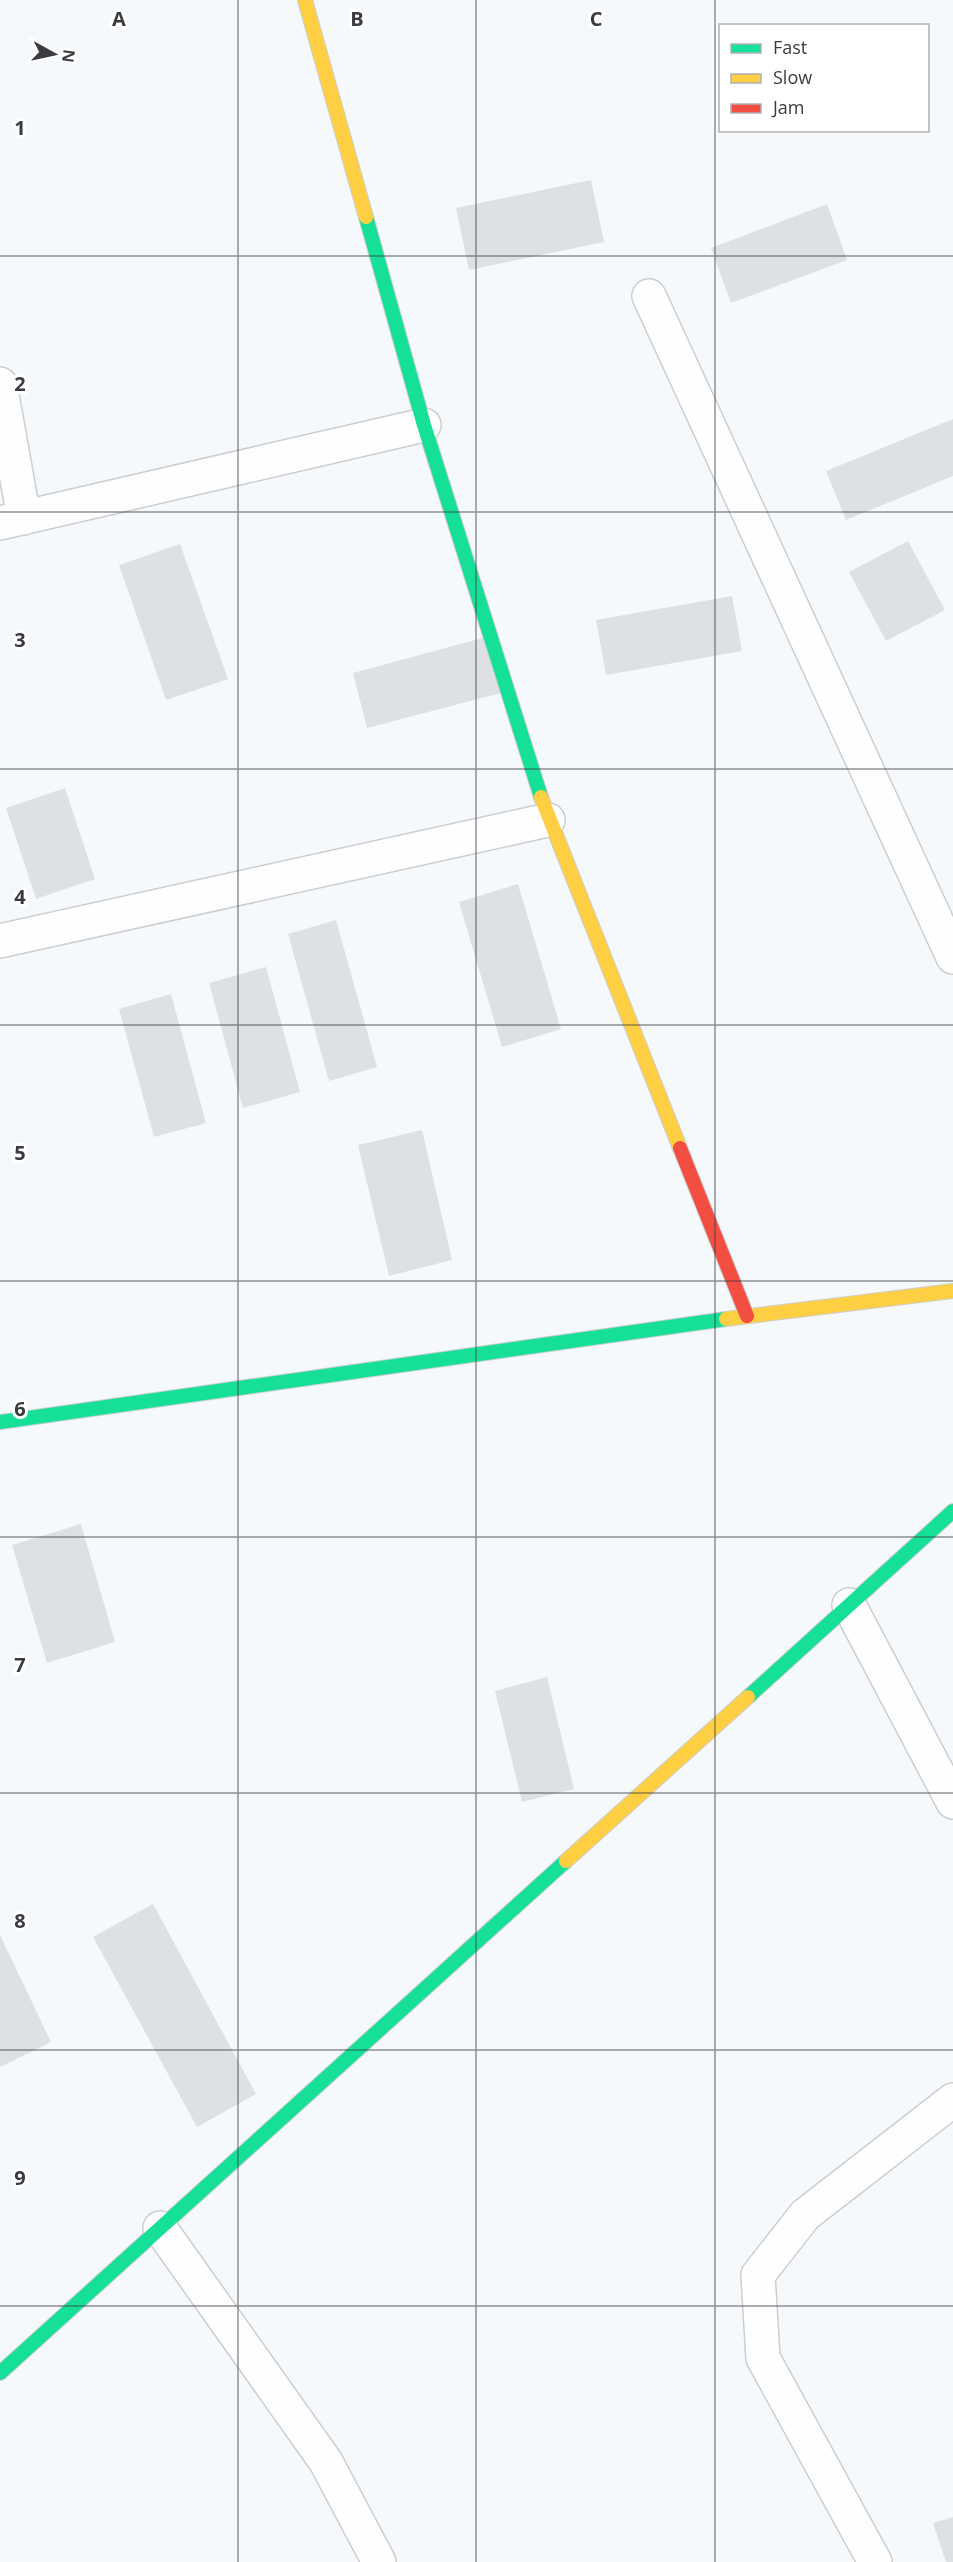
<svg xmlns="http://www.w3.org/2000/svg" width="953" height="2562" viewBox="0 0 953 2562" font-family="'Open Sans',sans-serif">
  <rect width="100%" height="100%" fill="#f6f9fc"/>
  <path fill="#dee1e3" d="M591,180L604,242L469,270L456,208Z
    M827,204L847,260L731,303L711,248Z
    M953,419V476L846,520L826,471Z
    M908,541L945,610L886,641L849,572Z
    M180,544L228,679L166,700L119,565Z
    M732,596L742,651L606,675L596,620Z
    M486,637L501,693L367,728L353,673Z
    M65,788L95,879L36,899L6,808Z
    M518,884L561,1029L502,1047L459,902Z
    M336,920L377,1067L329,1081L288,934Z
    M266,967L300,1092L243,1108L209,983Z
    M171,994L206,1123L154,1137L119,1009Z
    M422,1130L452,1260L389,1276L358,1145Z
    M81,1524L115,1642L47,1663L12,1545Z
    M547,1677L574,1789L522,1802L495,1691Z
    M153,1904L256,2094L197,2127L93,1937Z
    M0,1935L51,2042L0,2067Z
    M953,2517V2562H946L933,2523Z"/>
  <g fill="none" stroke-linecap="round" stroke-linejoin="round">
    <g stroke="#ccced1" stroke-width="36">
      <path id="street" d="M649,296L953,957
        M0,384L24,518
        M0,523L424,425
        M0,941L548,820
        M849,1605L953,1802
        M160,2228L326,2462L379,2562
        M875,2562L763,2358L758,2275L805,2215L953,2100"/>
    </g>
    <g stroke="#ccced1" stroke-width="16">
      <path id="fast" d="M366,217L424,425L541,797
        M0,1422L726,1319
        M748,1697L953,1511
        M0,2373L566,1861"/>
    </g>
    <g stroke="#ccced1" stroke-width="16">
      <path id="slow" d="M305,0L366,217
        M541,797L680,1148
        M726,1319L953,1291
        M566,1861L748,1697"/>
    </g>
    <g stroke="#ccced1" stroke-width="16">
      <path id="jam" d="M680,1148L747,1316"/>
    </g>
    <use href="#street" stroke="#fefeff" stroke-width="33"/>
    <use href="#fast" stroke="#16e098" stroke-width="14"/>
    <use href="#slow" stroke="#ffcf43" stroke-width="14"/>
    <use href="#jam" stroke="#f24e42" stroke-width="14"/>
  </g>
  <path fill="none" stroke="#393b3f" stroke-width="1.5" stroke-opacity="0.55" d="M238,0V2562M476,0V2562M715,0V2562M0,256H953M0,512H953M0,769H953M0,1025H953M0,1281H953M0,1537H953M0,1793H953M0,2050H953M0,2306H953"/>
  <g font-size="20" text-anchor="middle" font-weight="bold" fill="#393b3f" stroke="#fff" stroke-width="6" stroke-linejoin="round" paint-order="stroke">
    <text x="119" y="26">A</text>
    <text x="357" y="26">B</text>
    <text x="596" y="26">C</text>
    <text x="20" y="135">1</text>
    <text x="20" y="391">2</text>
    <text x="20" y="647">3</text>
    <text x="20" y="904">4</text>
    <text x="20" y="1160">5</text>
    <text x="20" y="1416">6</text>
    <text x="20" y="1672">7</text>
    <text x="20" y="1928">8</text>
    <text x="20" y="2185">9</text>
  </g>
  <rect x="719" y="24" width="210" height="108" fill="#ffffff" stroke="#b0b1b2" stroke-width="1.5"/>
  <rect x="731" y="44" width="30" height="9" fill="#16e098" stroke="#b0b1b2" stroke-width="1.5"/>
  <text x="773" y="54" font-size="18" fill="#393b3f">Fast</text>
  <rect x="731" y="74" width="30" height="9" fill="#ffcf43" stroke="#b0b1b2" stroke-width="1.5"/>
  <text x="773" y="84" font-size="18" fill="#393b3f">Slow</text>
  <rect x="731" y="104" width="30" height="9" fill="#f24e42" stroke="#b0b1b2" stroke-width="1.5"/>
  <text x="773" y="114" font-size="18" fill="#393b3f">Jam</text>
  <g transform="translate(54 54) rotate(98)" stroke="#ffffff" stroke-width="4.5" paint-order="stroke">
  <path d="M0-4.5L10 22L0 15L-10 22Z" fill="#393b3f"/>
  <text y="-9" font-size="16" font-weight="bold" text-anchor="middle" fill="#393b3f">N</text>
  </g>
</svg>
